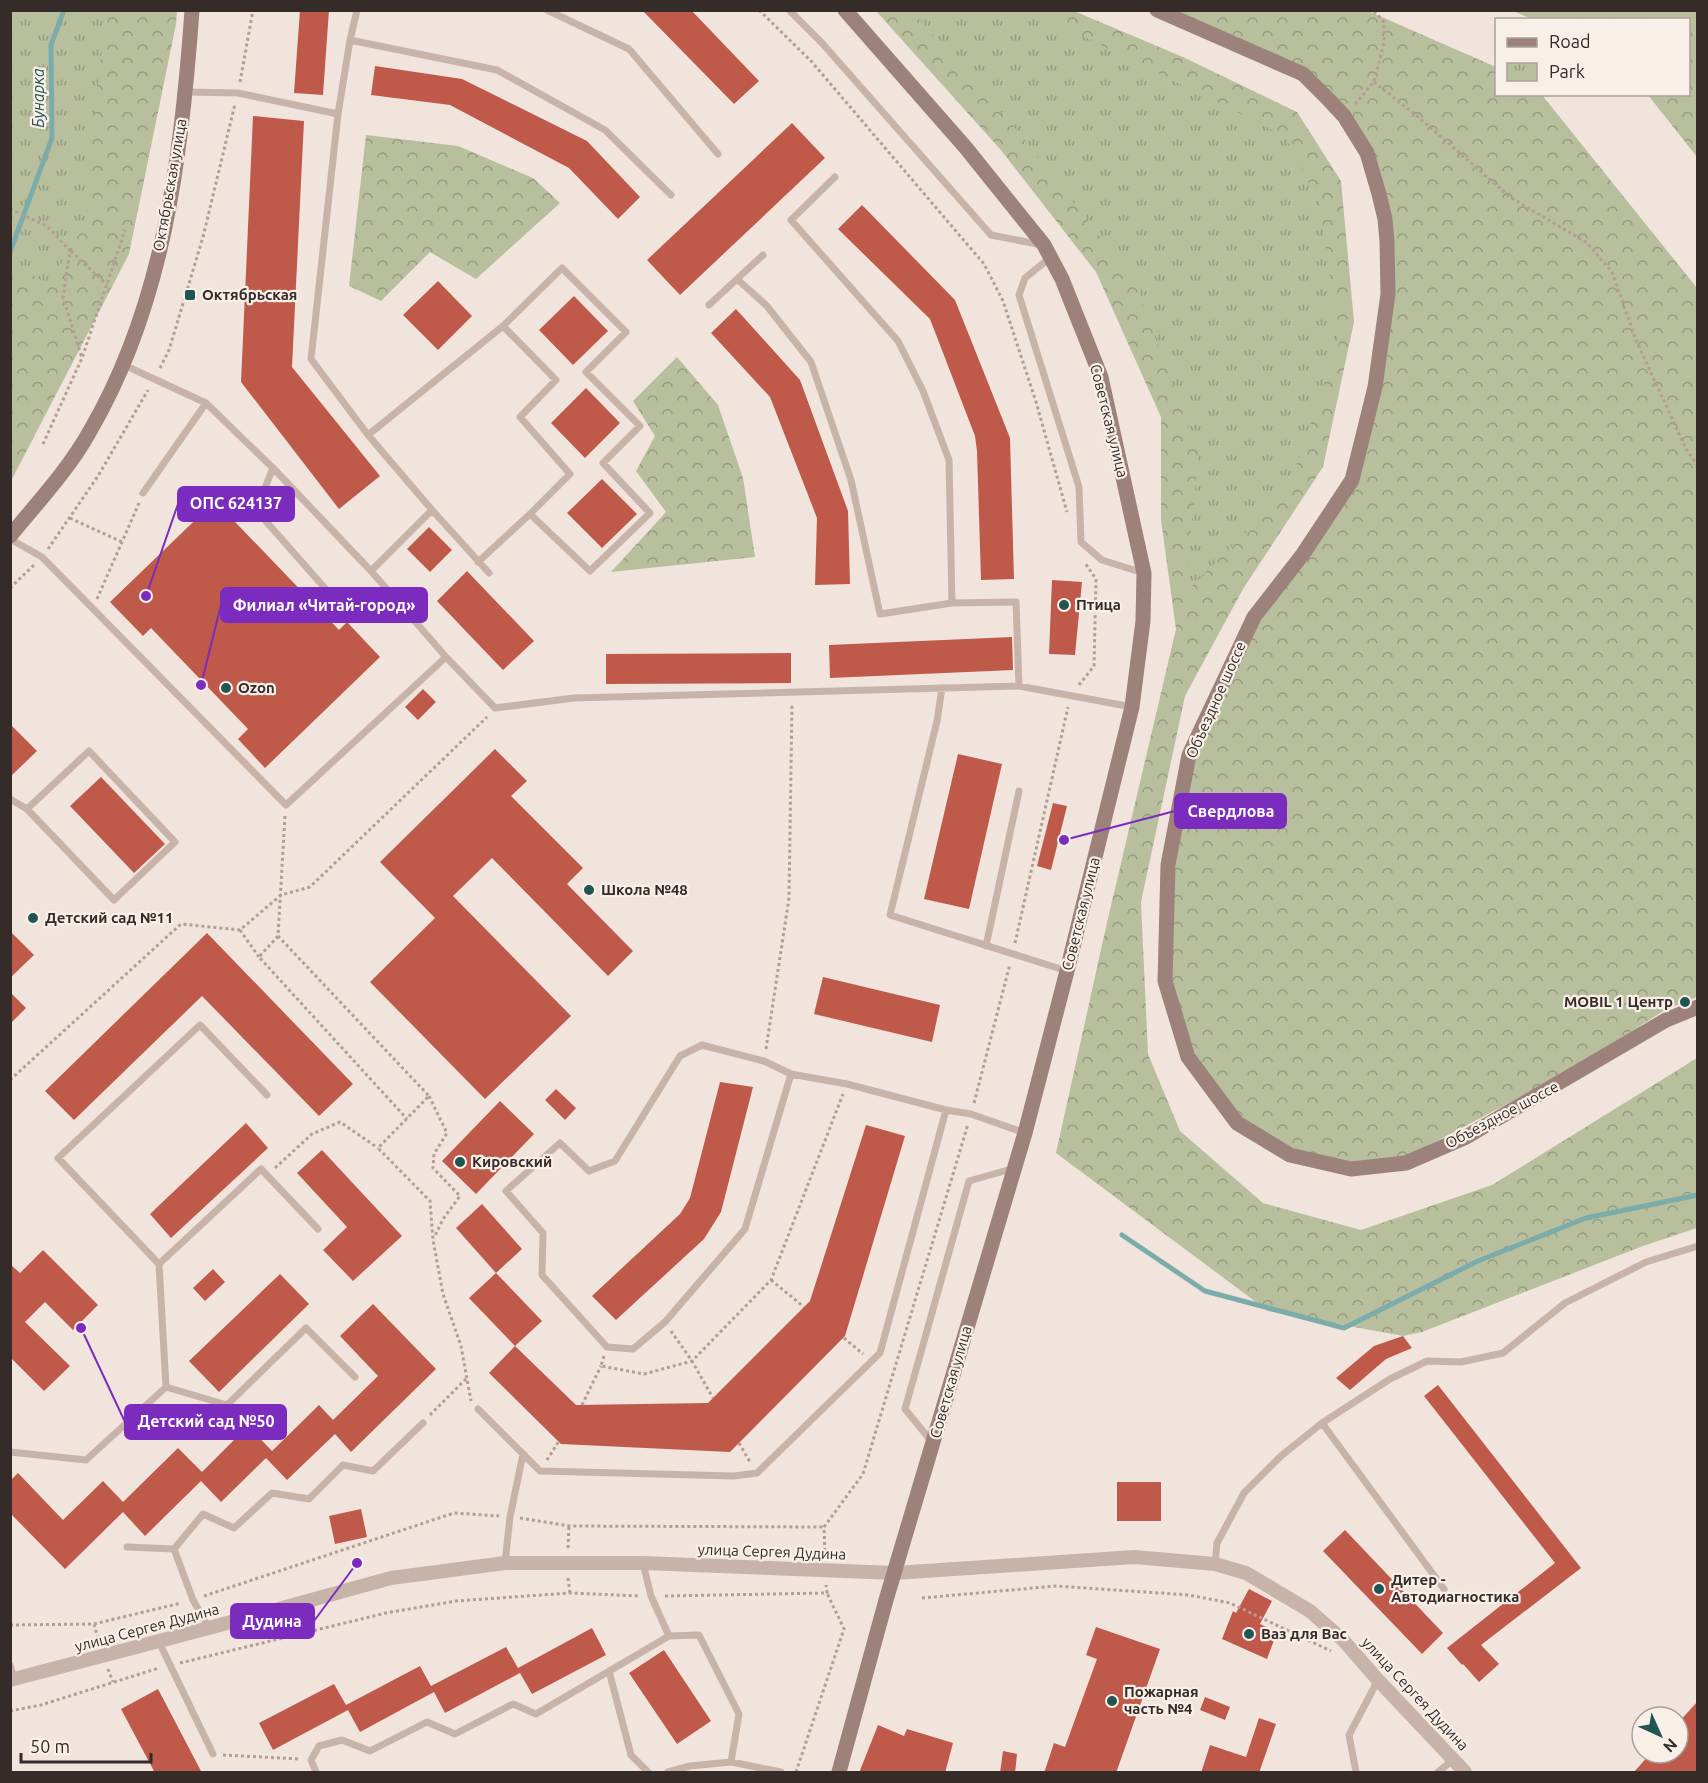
<svg xmlns="http://www.w3.org/2000/svg" width="1708" height="1783" viewBox="0 0 1708 1783" font-family="Ubuntu,sans-serif">
  <defs>
    <pattern id="forest-crowns" width="20" height="18" patternUnits="userSpaceOnUse" patternTransform="scale(1.5)"><rect width="20" height="18" fill="#b7bf9d"/><path d="M2 6a3 3 0 1 1 6 0M12 15a3 3 0 1 1 6 0" fill="none" stroke="#969b80"/></pattern>
    <pattern id="park-tufts" width="24" height="20" patternUnits="userSpaceOnUse" patternTransform="scale(1.5)"><rect width="24" height="20" fill="#b7bf9d"/><path d="M3 7l-1-3M5 7V3M7 7l1-3M15 17l-1-3M17 17v-4M19 17l1-3" fill="none" stroke="#969b80"/></pattern>
  </defs>
  <rect width="100%" height="100%" fill="#f1e4dc"/>
  <path fill="url(#forest-crowns)" d="M11,11H177L176,24L129,254L11,481Z
    M876,11H1074L1183,57L1297,112L1341,181L1354,322L1323,467L1243,589L1185,696L1141,902L1148,1054L1180,1131L1263,1203L1361,1230L1492,1185L1697,1058V1228L1643,1246L1422,1332L1403,1336L1268,1311L1056,1153L1106,927L1176,629L1161,520V417L1096,272L1000,149Z
    M1167,11H1368L1496,67V94L1542,95L1697,288V997L1665,1010L1573,1069L1403,1159L1352,1162L1295,1149L1242,1122L1197,1059L1170,980L1175,869L1192,765L1257,623L1357,482L1392,296L1371,153L1302,70Z
    M1513,11H1697V157L1648,95L1688,94V20H1534Z
    M366,135L458,146L533,178L560,203L476,279L430,252L381,301L349,286Z
    M677,357L718,405L743,478L755,557L611,572L666,512L636,471L655,436L633,401Z"/>
  <path fill="url(#park-tufts)" d="M10,11H107L92,127L87,218L49,285L11,261Z
    M912,11H1032L1285,136L1320,205L1339,343L1287,491L1184,594L1199,455L1134,281L1022,136Z"/>
  <g fill="none" stroke-linecap="round" stroke-linejoin="round">
    <path stroke="#7caca9" stroke-width="5" d="M10,252L52,138L51,45L64,10
      M1122,1235L1205,1291L1344,1328L1478,1261L1586,1218L1698,1195"/>
  </g>
  <path fill="#bf5a4b" d="M300,10H329L323,95L294,93Z
    M642,10H691L759,81L734,104Z
    M375,66L462,79L587,141L640,197L618,219L569,168L450,105L371,95Z
    M253,116L304,121L292,367L380,476L339,509L241,382Z
    M792,123L825,158L680,295L647,260Z
    M862,205L955,300L1010,438L1014,579L981,580L977,451L975,436L930,319L838,229Z
    M438,281L472,316L438,350L403,315Z
    M574,296L608,331L573,365L539,330Z
    M736,309L800,380L848,511L850,584L815,585L817,518L770,397L711,333Z
    M586,388L620,423L585,458L551,423Z
    M602,479L637,514L602,548L567,513Z
    M215,501L339,630L347,622L380,657L265,768L238,739L248,729L151,628L143,636L110,602Z
    M429,527L452,550L430,572L407,549Z
    M467,571L534,641L503,670L437,601Z
    M1052,580L1082,582L1075,655L1049,654Z
    M1012,637L1013,670L830,678L829,645Z
    M791,653V683L606,684V654Z
    M423,689L436,702L418,720L405,707Z
    M10,724L37,751L10,777Z
    M495,749L527,781L511,796L583,868L567,884L633,951L608,976L492,858L453,896L571,1016L485,1099L370,982L435,918L380,862Z
    M958,754L1002,764L969,909L924,899Z
    M101,777L165,844L134,873L70,806Z
    M1053,803L1067,806L1051,870L1037,866Z
    M10,931L34,955L10,978Z
    M207,933L353,1084L319,1116L202,996L74,1120L45,1091Z
    M823,977L940,1005L932,1042L814,1014Z
    M10,992L26,1008L10,1024Z
    M720,1082L753,1087L721,1212L704,1239L616,1320L592,1296L680,1214L690,1198Z
    M556,1089L576,1108L565,1120L545,1100Z
    M500,1101L534,1134L476,1194L442,1161Z
    M246,1123L268,1148L171,1238L150,1214Z
    M866,1125L905,1136L845,1336L730,1452L561,1444L489,1373L515,1346L576,1405L708,1403L810,1301Z
    M322,1150L402,1236L353,1281L323,1250L347,1227L297,1173Z
    M482,1204L522,1249L496,1273L456,1228Z
    M43,1250L98,1305L73,1330L45,1302L25,1322L70,1366L44,1391L10,1357V1264L20,1273Z
    M213,1269L225,1282L205,1301L193,1288Z
    M496,1273L542,1321L515,1346L469,1298Z
    M280,1274L309,1304L219,1392L189,1361Z
    M373,1304L436,1369L351,1452L335,1434L287,1480L266,1458L221,1502L201,1481L145,1536L123,1512L65,1569L10,1513V1481L18,1473L63,1520L103,1481L123,1502L178,1448L202,1472L248,1426L272,1451L319,1405L333,1420L378,1376L340,1336Z
    M1403,1336L1412,1348L1386,1359L1350,1390L1336,1378L1374,1346Z
    M1438,1385L1581,1568L1481,1645L1499,1664L1479,1682L1463,1664L1462,1665L1447,1648L1555,1563L1424,1396Z
    M1117,1482H1161V1521H1117Z
    M361,1509L367,1537L335,1544L329,1516Z
    M1345,1530L1443,1633L1422,1654L1323,1551Z
    M1249,1589L1272,1601L1260,1624L1277,1632L1267,1659L1222,1639L1233,1611L1236,1613Z
    M1096,1627L1160,1649L1116,1773H1044L1054,1743L1065,1747L1097,1659L1086,1655Z
    M592,1628L606,1655L532,1694L520,1673L445,1713L434,1692L360,1732L348,1710L273,1750L259,1723L334,1684L346,1705L420,1666L431,1686L506,1647L518,1668Z
    M664,1650L711,1721L677,1744L629,1673Z
    M158,1689L202,1773H155L121,1709Z
    M1205,1697L1230,1707L1225,1720L1200,1710Z
    M1698,1701V1773H1633L1651,1753H1678V1723Z
    M1259,1718L1276,1724L1259,1773H1201L1210,1745L1246,1757Z
    M878,1725L904,1736L907,1729L953,1743L945,1773H859Z
    M1003,1751L1017,1754L1015,1773H1000Z"/>
  <g fill="none" stroke-linecap="round" stroke-linejoin="round">
    <path stroke="#b49d93" stroke-width="3" stroke-dasharray="3 3" stroke-linecap="butt" d="M759,10L811,61L984,264L1003,301L1036,402L1067,512
      M240,82L253,10
      M1374,82L1416,115L1510,197L1587,243L1612,272L1636,340L1686,449L1698,466
      M1355,104L1374,82L1384,43V22L1373,10
      M10,209L47,226L70,251L63,297L82,358
      M71,251L107,285
      M160,368L169,350L203,237L235,104
      M43,444L82,358L125,230
      M70,518L122,542
      M48,549L98,476L148,390
      M10,588L34,565
      M97,599L139,503
      M1079,685L1094,666L1096,579L1085,563
      M285,816L278,936L429,1096L378,1148L430,1201L433,1240L443,1294L461,1346L471,1401
      M240,930L259,957
      M278,936L259,957L407,1119
      M1015,943L1068,707
      M766,1049L789,898L792,703
      M10,1080L181,924L240,930L281,895L310,887L487,717
      M429,1096L447,1133L434,1154L433,1168L460,1196L443,1219L434,1238
      M974,1103L1010,964
      M275,1168L312,1134L340,1122L378,1148
      M771,1280L804,1307
      M671,1331L692,1361L713,1398
      M844,1338L863,1354
      M604,1356L601,1366L644,1374L692,1361L771,1280L843,1094
      M582,1405L601,1366
      M430,1415L467,1378
      M739,1443L750,1462
      M547,1460L559,1441
      M520,1518L569,1526L824,1527
      M568,1548L569,1526
      M825,1557L824,1527L863,1474L968,1124
      M568,1578L570,1593
      M204,1596L454,1513L499,1516
      M665,1596L827,1593L826,1585
      M922,1598L1056,1586L1189,1595L1230,1603L1331,1651
      M94,1624L99,1642
      M10,1625L94,1624L181,1603
      M180,1663L386,1613L456,1601L570,1593L640,1596
      M108,1669L113,1682
      M10,1711L41,1705L159,1668
      M223,1755L300,1759
      M796,1772L844,1629L827,1593"/>
    <path stroke="#c8b3a8" stroke-width="7" d="M357,10L350,40L338,114L311,359L368,435L432,510
      M547,10L629,49L718,154
      M789,10L822,43L991,235L1042,245
      M350,40L497,70L605,130L671,195
      M186,92L238,93L338,114
      M835,177L791,220L898,341L923,391L949,460L952,603
      M763,255L737,279L767,306L811,362L851,480L880,614L952,603L1016,602L1019,686
      M1051,257L1025,278L1019,295L1079,487L1081,542L1102,560L1143,573
      M709,305L737,279
      M124,365L206,403L273,468L371,571L446,657L495,708L574,698L1019,686L1132,707
      M368,435L503,326
      M273,468L256,510L338,603
      M143,493L206,403
      M10,539L42,557L286,805L446,657
      M478,562L530,514L570,474L520,417L556,380L503,326L562,268L626,332L586,372L640,426L603,463L650,513L590,571L530,514
      M371,571L432,510L489,573
      M942,688L937,721L890,915L1067,971
      M10,799L27,809L114,900L175,842L89,751L27,809
      M986,946L1019,791
      M791,1074L745,1229L665,1322L633,1349L607,1347L542,1275L543,1233L506,1191L560,1143L589,1171L615,1161L680,1056L702,1045L764,1061L791,1074L847,1084L946,1110L971,1114L1025,1133
      M159,1264L58,1158L200,1025L267,1095
      M166,1387L159,1264L261,1169L318,1229
      M478,1409L540,1471L734,1476L757,1473L880,1353L946,1110
      M1322,1423L1444,1589
      M932,1442L905,1409L969,1181L1015,1168
      M10,1452L86,1460L166,1387L227,1405L306,1328L355,1377
      M127,1547L174,1549
      M505,1563L510,1517L523,1454
      M643,1563L651,1596L669,1636
      M1215,1564L1217,1543L1244,1493L1281,1456L1322,1423L1390,1379L1427,1361L1461,1362L1503,1353L1565,1303L1646,1262L1698,1246
      M209,1628L193,1600L174,1549L203,1514L234,1528L272,1493L309,1499L343,1465L373,1471L423,1423
      M159,1642L213,1754
      M10,1665L14,1679
      M609,1671L631,1755L648,1772
      M316,1772L311,1760L319,1746L342,1740L370,1751L427,1722L455,1734L513,1704L536,1714L669,1636L699,1635L739,1714L731,1762
      M668,1772L690,1766L731,1762L781,1772
      M1356,1772L1349,1735L1378,1680
      M1438,1772L1453,1760"/>
    <path stroke="#c8b3a8" stroke-width="14" d="M10,1680L209,1628L391,1578L505,1563H643L895,1573L1134,1557L1215,1564L1246,1573L1310,1611L1343,1640L1378,1680L1465,1772"/>
    <path stroke="#9c827a" stroke-width="15" d="M1157,10L1303,74L1329,100L1344,116L1367,153L1379,194L1385,219L1387,241L1388,294L1375,387L1352,480L1303,554L1254,617L1189,755L1168,865L1165,981L1188,1057L1237,1123L1290,1155L1351,1169L1406,1163L1466,1137L1666,1020L1698,1007
      M10,536C38,502 69,469 90,431C164,304 182,154 192,10
      M839,1772L886,1600L1025,1133L1067,971L1132,707L1143,621L1144,573L1101,377L1062,279L1044,245L966,148L845,10"/>
  </g>
  <g fill="#205552" stroke="#f8efe8" stroke-width="2">
    <rect x="184" y="289" width="12" height="12" rx="3"/>
    <circle cx="1064" cy="605" r="6"/>
    <circle cx="226" cy="688" r="6"/>
    <circle cx="589" cy="890" r="6"/>
    <circle cx="33" cy="918" r="6"/>
    <circle cx="1685" cy="1002" r="6"/>
    <circle cx="460" cy="1162" r="6"/>
    <circle cx="1379" cy="1589" r="6"/>
    <circle cx="1249" cy="1634" r="6"/>
    <circle cx="1112" cy="1701" r="6"/>
  </g>
  <g text-anchor="middle" stroke-width="4.5" stroke-linejoin="round" paint-order="stroke">
    <g font-size="15" fill="#352b28" stroke="#f8efe8">
      <text transform="translate(170 185) rotate(-80)" y="5">Октябрьская улица</text>
      <text transform="translate(1109 421) rotate(76)" y="5">Советская улица</text>
      <text transform="translate(1216 700) rotate(-66)" y="5">Объездное шоссе</text>
      <text transform="translate(1081 914) rotate(-76)" y="5">Советская улица</text>
      <text transform="translate(1502 1115) rotate(-28)" y="5">Объездное шоссе</text>
      <text transform="translate(951 1382) rotate(-74)" y="5">Советская улица</text>
      <text transform="translate(772 1552) rotate(2)" y="5">улица Сергея Дудина</text>
      <text transform="translate(147 1628) rotate(-15)" y="5">улица Сергея Дудина</text>
      <text transform="translate(1415 1694) rotate(47)" y="5">улица Сергея Дудина</text>
    </g>
    <g font-size="15" font-weight="bold" fill="#352b28" stroke="#f8efe8" text-anchor="start">
      <text x="202" y="300">Октябрьская</text>
      <text x="1076" y="610">Птица</text>
      <text x="238" y="693">Ozon</text>
      <text x="601" y="895">Школа №48</text>
      <text x="45" y="923">Детский сад №11</text>
      <text x="1673" y="1007" text-anchor="end">MOBIL 1 Центр</text>
      <text x="472" y="1167">Кировский</text>
      <text x="1391" y="1585">Дитер -<tspan x="1391" dy="17">Автодиагностика</tspan></text>
      <text x="1261" y="1639">Ваз для Вас</text>
      <text x="1124" y="1697">Пожарная<tspan x="1124" dy="17">часть №4</tspan></text>
    </g>
    <g font-size="16" font-style="italic" fill="#205552" stroke="#f8efe8">
      <text transform="translate(38 98) rotate(-90)" y="6">Бунарка</text>
    </g>
  </g>
  <path fill="none" stroke="#7b2cbf" stroke-width="2" d="M146 596L178 504M201 685L221 605M1064 840L1175 811M81 1328L125 1422M357 1563L314 1621"/>
  <g fill="#7b2cbf" stroke="#f8efe8" stroke-width="2">
    <circle cx="146" cy="596" r="6"/>
    <circle cx="201" cy="685" r="6"/>
    <circle cx="1064" cy="840" r="6"/>
    <circle cx="81" cy="1328" r="6"/>
    <circle cx="357" cy="1563" r="6"/>
  </g>
  <g fill="#7b2cbf" stroke="#7b2cbf" stroke-width="2">
    <rect x="178" y="487" width="116" height="34" rx="6"/>
    <rect x="221" y="588" width="206" height="34" rx="6"/>
    <rect x="1175" y="794" width="111" height="34" rx="6"/>
    <rect x="125" y="1405" width="161" height="34" rx="6"/>
    <rect x="231" y="1604" width="83" height="34" rx="6"/>
  </g>
  <g font-size="16" text-anchor="middle" font-weight="bold" fill="#fff">
    <text x="236" y="509">ОПС 624137</text>
    <text x="324" y="611">Филиал «Читай-город»</text>
    <text x="1231" y="817">Свердлова</text>
    <text x="206" y="1427">Детский сад №50</text>
    <text x="272" y="1627">Дудина</text>
  </g>
  <rect width="1708" height="1783" fill="none" stroke="#352b28" stroke-width="24"/>
  <rect x="1495" y="18" width="195" height="78" fill="#f8efe8" stroke="#aaa19b" stroke-width="1.5"/>
  <rect x="1507" y="38" width="30" height="9" fill="#9c827a" stroke="#aaa19b" stroke-width="1.5"/>
  <text x="1549" y="48" font-size="18" fill="#352b28">Road</text>
  <rect x="1507" y="63" width="30" height="18" fill="url(#park-tufts)" stroke="#aaa19b" stroke-width="1.5"/>
  <text x="1549" y="78" font-size="18" fill="#352b28">Park</text>
  <g transform="translate(1660 1735) rotate(135)"><circle r="28" fill="#f8efe8" stroke="#aaa19b" stroke-width="1.5"/>
  <path d="M0-4.5L10 22L0 15L-10 22Z" fill="#205552"/>
  <text y="-9" font-size="16" font-weight="bold" text-anchor="middle" fill="#352b28">N</text>
  </g>
  <path d="M21 1753v9h130v-9" fill="none" stroke="#352b28" stroke-width="3"/>
  <text x="30" y="1753" font-size="18" fill="#352b28" stroke="#f8efe8" stroke-width="4.5" paint-order="stroke">50 m</text>
</svg>
